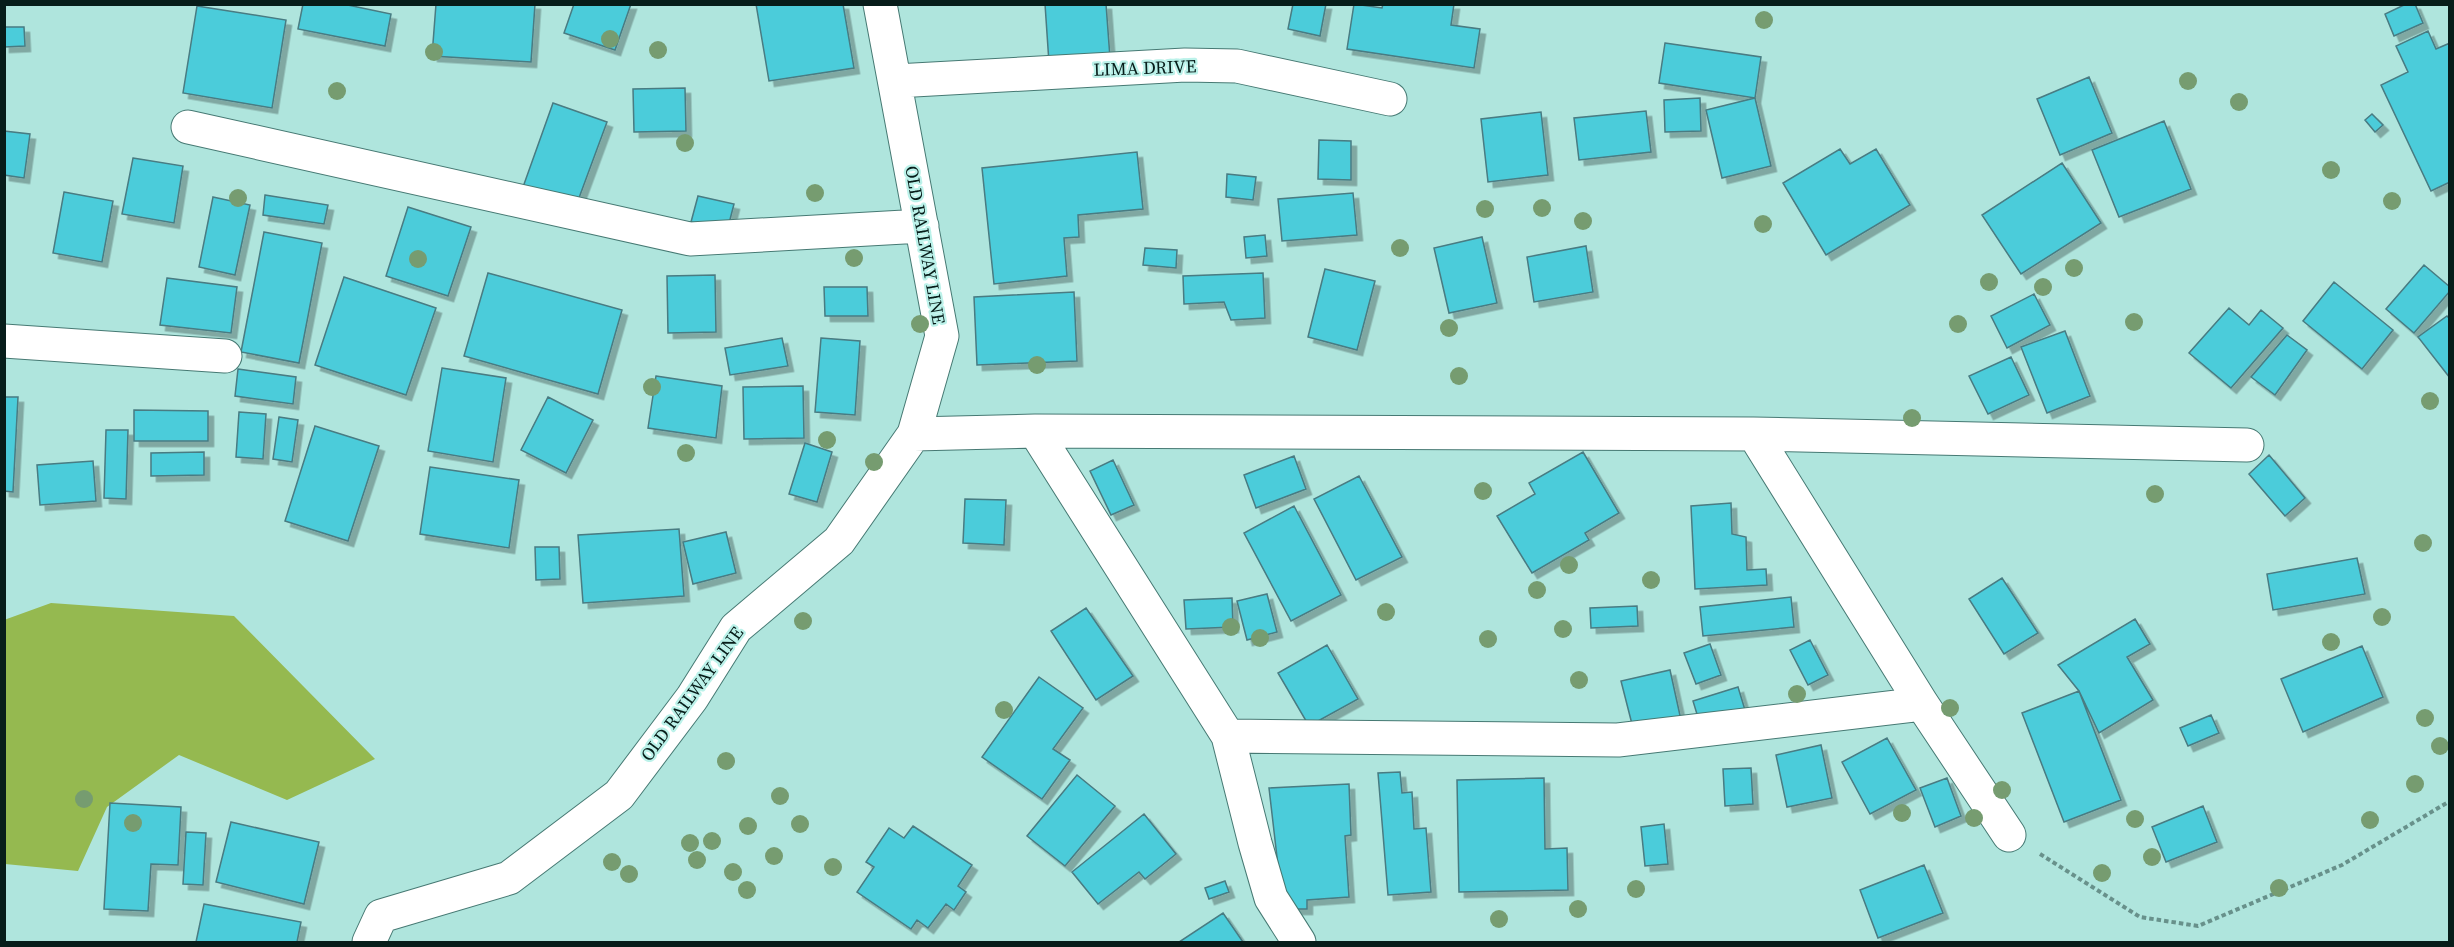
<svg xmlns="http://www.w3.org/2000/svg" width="2454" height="947" viewBox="0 0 2454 947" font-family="'Source Serif 4',serif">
  <defs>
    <filter id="shadow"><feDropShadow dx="5.5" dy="5.5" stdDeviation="0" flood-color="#0004"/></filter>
  </defs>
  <rect width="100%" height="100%" fill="#afe5dd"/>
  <path fill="#95b950" d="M51,603L234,616L375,759L287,800L179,755L107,807L78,871L5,864L4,620Z"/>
  <path fill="#4bccda" stroke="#487b82" stroke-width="1.5" filter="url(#shadow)" d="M303,4H343L391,14L385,46L298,29Z
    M436,4H535L531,62L432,56Z
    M574,4H631L615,50L564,33Z
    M756,4H843L854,68L769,81Z
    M1045,4H1106L1110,58L1049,63Z
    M1293,4H1326L1320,36L1288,29Z
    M1354,4L1382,8L1383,4H1454L1451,25L1480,29L1474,68L1347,49Z
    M2406,4H2415L2423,23L2394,36L2385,14Z
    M197,6L286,20L272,108L183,93Z
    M4,27H24L25,46L4,47Z
    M2428,31L2436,49L2450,43V182L2431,191L2381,85L2408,72L2396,46Z
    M1665,43L1761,57L1755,98L1659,83Z
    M2089,77L2112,133L2060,155L2037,99Z
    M685,88L686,131L634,132L633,89Z
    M1700,98L1701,131L1665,132L1664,100Z
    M1755,98L1771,166L1722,178L1706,110Z
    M553,103L607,122L576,206L523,187Z
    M1646,111L1651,152L1579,160L1574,118Z
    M1541,112L1548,175L1488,182L1481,119Z
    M2372,114L2383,125L2375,132L2365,120Z
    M2164,121L2191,189L2119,217L2092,150Z
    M4,131L30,134L24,178L4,175Z
    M1319,140L1351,141V180L1318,179Z
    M1840,149L1850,164L1876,149L1910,205L1826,255L1783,183Z
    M1137,152L1143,209L1078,215L1079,237L1064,238L1067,276L994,284L982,168Z
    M133,158L183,166L174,223L122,214Z
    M2062,163L2101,223L2021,274L1982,215Z
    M1227,174L1256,177L1253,200L1226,197Z
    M64,192L113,201L102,262L53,253Z
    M1353,193L1357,235L1282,241L1278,199Z
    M265,195L328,205L324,224L263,215Z
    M698,196L734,204L727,231L691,222Z
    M213,197L250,205L235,275L199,267Z
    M408,207L471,227L448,296L386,276Z
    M264,232L322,243L299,363L241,352Z
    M1265,235L1267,256L1246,258L1244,237Z
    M1482,237L1497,303L1449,313L1434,248Z
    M1586,246L1593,292L1534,302L1527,257Z
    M1145,248L1177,250L1176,268L1143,265Z
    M2424,265L2450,287V291L2414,333L2386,309Z
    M1325,269L1375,281L1357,350L1308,337Z
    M488,273L622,310L598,394L464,356Z
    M1263,273L1265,318L1231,320L1224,302L1184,304L1183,276Z
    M715,275L716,332L668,333L667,276Z
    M344,277L436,308L406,395L315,365Z
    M167,278L237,287L231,333L160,325Z
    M2334,282L2393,330L2362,369L2303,321Z
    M824,287H867L868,316H825Z
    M1074,292L1077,361L977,365L974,297Z
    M2034,294L2050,325L2007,348L1991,316Z
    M2229,308L2249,325L2261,310L2283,328L2231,388L2189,353Z
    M2447,316L2450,319V378L2418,337Z
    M2065,331L2090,396L2047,413L2021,347Z
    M2287,335L2307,350L2275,395L2251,377Z
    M782,338L788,366L730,375L725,348Z
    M821,338L860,341L855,415L815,412Z
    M2011,357L2029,395L1988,414L1969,376Z
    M442,368L506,378L493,462L428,451Z
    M238,369L296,377L293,404L235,396Z
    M656,376L722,386L716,438L648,428Z
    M803,386L804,438L744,439L743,387Z
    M4,397H18L13,492L4,491Z
    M548,397L593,420L566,473L521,450Z
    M134,410L208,411V441H134Z
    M239,412L266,414L263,459L236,457Z
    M279,417L298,420L292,462L273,459Z
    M315,426L379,446L348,541L285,521Z
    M106,430H128L126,499L104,498Z
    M805,443L832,452L817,502L789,494Z
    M204,452V475L151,476V453Z
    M1583,452L1619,513L1585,533L1589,540L1532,573L1497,516L1535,494L1529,483Z
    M2269,455L2305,498L2285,516L2249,474Z
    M1294,456L1306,489L1256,508L1244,475Z
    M1113,460L1134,505L1111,515L1090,471Z
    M93,461L96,501L40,505L37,465Z
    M430,467L519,480L509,548L420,534Z
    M1359,476L1402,557L1356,580L1314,499Z
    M965,499L1006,500L1004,545L963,543Z
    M1731,503L1732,534L1746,537L1747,570L1766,569L1767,585L1695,589L1691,506Z
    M1294,506L1341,595L1291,621L1244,533Z
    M679,529L684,596L583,603L578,535Z
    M726,532L736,573L693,584L683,542Z
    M535,547H559L560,579L536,580Z
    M2357,558L2365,594L2273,610L2267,574Z
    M2002,578L2038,633L2004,654L1969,599Z
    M1267,594L1277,632L1247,640L1237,601Z
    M1791,597L1794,627L1703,636L1700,607Z
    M1232,598L1233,627L1186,629L1184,600Z
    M1637,606L1638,626L1591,628L1590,608Z
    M1086,608L1133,676L1096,700L1051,631Z
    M2135,619L2150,644L2127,657L2153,700L2099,733L2079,691L2058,665Z
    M1810,640L1828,675L1808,685L1790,650Z
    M1710,644L1721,675L1696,684L1684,653Z
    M1327,645L1358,699L1309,726L1278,673Z
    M2362,646L2383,697L2303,732L2281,679Z
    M1670,670L1681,720L1634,732L1621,681Z
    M1039,677L1083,708L1053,749L1070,760L1042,799L982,757Z
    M1738,687L1745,710L1700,724L1693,701Z
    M2079,691L2121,800L2064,822L2022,713Z
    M2211,715L2219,733L2188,746L2180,728Z
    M1887,738L1916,790L1870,814L1842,762Z
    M1821,745L1832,798L1787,807L1776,755Z
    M1751,768L1753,804L1725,806L1723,769Z
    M1400,772L1402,793L1412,792L1414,829L1426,828L1431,892L1388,895L1378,773Z
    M1077,775L1115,806L1065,866L1027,836Z
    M1544,778L1545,849L1567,848L1568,890L1459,892L1457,780Z
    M1947,778L1961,816L1935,827L1920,788Z
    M1349,784L1351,835L1345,836L1349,897L1307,900V909H1283L1269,788Z
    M110,803L181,807L178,865L151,864L148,911L104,909Z
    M2203,806L2217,842L2166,862L2152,827Z
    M1144,814L1176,854L1145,879L1139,872L1098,904L1072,872Z
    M231,822L319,842L304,904L216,882Z
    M1664,824L1668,864L1645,866L1641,827Z
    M913,826L972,865L958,886L966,892L954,910L946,904L928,928L917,920L911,929L857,892L874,867L866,862L889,828L904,838Z
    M186,832L206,833L203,885L183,884Z
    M1924,865L1943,913L1878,938L1860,890Z
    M1225,881L1229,892L1209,899L1205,888Z
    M204,904L301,922L297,942H196Z
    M1223,913L1243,942H1179Z"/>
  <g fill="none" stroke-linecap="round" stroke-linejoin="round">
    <g stroke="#467973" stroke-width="35">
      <path id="street" d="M896,81L1185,65L1237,66L1390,99
        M188,127L690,239L922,226
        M4,341L225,356
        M1035,431L1228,736L1618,740L1922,704
        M914,434L1035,431L1754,434L2247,445
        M1754,434L1922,704L2009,835
        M1228,736L1255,843L1271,898L1299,942
        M369,942L381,916L509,878L619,795L692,698L736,628L839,541L914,434L942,336L880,4"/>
    </g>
    <path stroke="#68918b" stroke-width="4" stroke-dasharray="4.5 3" stroke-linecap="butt" d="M2040,854L2140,917L2198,926L2342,865L2450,801"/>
    <use href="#street" stroke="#fff" stroke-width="33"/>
  </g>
  <g fill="#769c70">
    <circle cx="1764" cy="20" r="9"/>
    <circle cx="610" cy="39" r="9"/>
    <circle cx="658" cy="50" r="9"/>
    <circle cx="434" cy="52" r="9"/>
    <circle cx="2188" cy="81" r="9"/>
    <circle cx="337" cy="91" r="9"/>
    <circle cx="2239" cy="102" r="9"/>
    <circle cx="685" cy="143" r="9"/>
    <circle cx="2331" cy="170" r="9"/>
    <circle cx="815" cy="193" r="9"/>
    <circle cx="238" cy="198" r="9"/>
    <circle cx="2392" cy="201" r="9"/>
    <circle cx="1542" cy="208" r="9"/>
    <circle cx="1485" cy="209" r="9"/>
    <circle cx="1583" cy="221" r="9"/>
    <circle cx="1763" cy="224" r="9"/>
    <circle cx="1400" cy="248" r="9"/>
    <circle cx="854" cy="258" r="9"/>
    <circle cx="418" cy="259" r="9"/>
    <circle cx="2074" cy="268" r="9"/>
    <circle cx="1989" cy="282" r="9"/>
    <circle cx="2043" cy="287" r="9"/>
    <circle cx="2134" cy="322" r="9"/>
    <circle cx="920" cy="324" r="9"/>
    <circle cx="1958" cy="324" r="9"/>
    <circle cx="1449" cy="328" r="9"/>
    <circle cx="1037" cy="365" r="9"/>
    <circle cx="1459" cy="376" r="9"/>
    <circle cx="652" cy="387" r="9"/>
    <circle cx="2430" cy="401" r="9"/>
    <circle cx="1912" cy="418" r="9"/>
    <circle cx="827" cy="440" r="9"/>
    <circle cx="686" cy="453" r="9"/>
    <circle cx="874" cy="462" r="9"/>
    <circle cx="1483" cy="491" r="9"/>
    <circle cx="2155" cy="494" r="9"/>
    <circle cx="2423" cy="543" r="9"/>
    <circle cx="1569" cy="565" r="9"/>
    <circle cx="1651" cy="580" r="9"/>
    <circle cx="1537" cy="590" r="9"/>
    <circle cx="1386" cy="612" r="9"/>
    <circle cx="2382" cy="617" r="9"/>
    <circle cx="803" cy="621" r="9"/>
    <circle cx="1231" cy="627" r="9"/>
    <circle cx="1563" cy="629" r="9"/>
    <circle cx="1260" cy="638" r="9"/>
    <circle cx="1488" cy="639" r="9"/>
    <circle cx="2331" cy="642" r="9"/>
    <circle cx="1579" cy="680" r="9"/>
    <circle cx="1797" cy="694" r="9"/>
    <circle cx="1950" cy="708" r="9"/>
    <circle cx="1004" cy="710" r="9"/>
    <circle cx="2425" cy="718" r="9"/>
    <circle cx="2440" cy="746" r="9"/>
    <circle cx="726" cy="761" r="9"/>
    <circle cx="2415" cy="784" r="9"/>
    <circle cx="2002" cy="790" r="9"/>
    <circle cx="780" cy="796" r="9"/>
    <circle cx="84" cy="799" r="9"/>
    <circle cx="1902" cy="813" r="9"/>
    <circle cx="1974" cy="818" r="9"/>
    <circle cx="2135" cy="819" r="9"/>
    <circle cx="2370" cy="820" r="9"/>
    <circle cx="133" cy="823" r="9"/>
    <circle cx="800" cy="824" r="9"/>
    <circle cx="748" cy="826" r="9"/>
    <circle cx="712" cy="841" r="9"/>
    <circle cx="690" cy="843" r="9"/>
    <circle cx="774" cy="856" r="9"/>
    <circle cx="2152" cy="857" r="9"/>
    <circle cx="697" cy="860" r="9"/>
    <circle cx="612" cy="862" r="9"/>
    <circle cx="833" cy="867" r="9"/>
    <circle cx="733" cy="872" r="9"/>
    <circle cx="2102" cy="873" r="9"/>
    <circle cx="629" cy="874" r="9"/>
    <circle cx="2279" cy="888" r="9"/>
    <circle cx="1636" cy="889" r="9"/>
    <circle cx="747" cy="890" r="9"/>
    <circle cx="1578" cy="909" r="9"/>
    <circle cx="1499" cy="919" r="9"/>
  </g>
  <g text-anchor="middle" stroke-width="4.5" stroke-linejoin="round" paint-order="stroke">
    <g font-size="18" fill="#071d1a" stroke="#bcf2ea">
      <text transform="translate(1145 68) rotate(-2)" y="6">LIMA DRIVE</text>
      <text transform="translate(925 245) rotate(80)" y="6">OLD RAILWAY LINE</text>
      <text transform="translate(692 694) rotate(-54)" y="6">OLD RAILWAY LINE</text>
    </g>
  </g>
  <rect width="2454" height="947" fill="none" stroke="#071d1a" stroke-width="12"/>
</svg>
